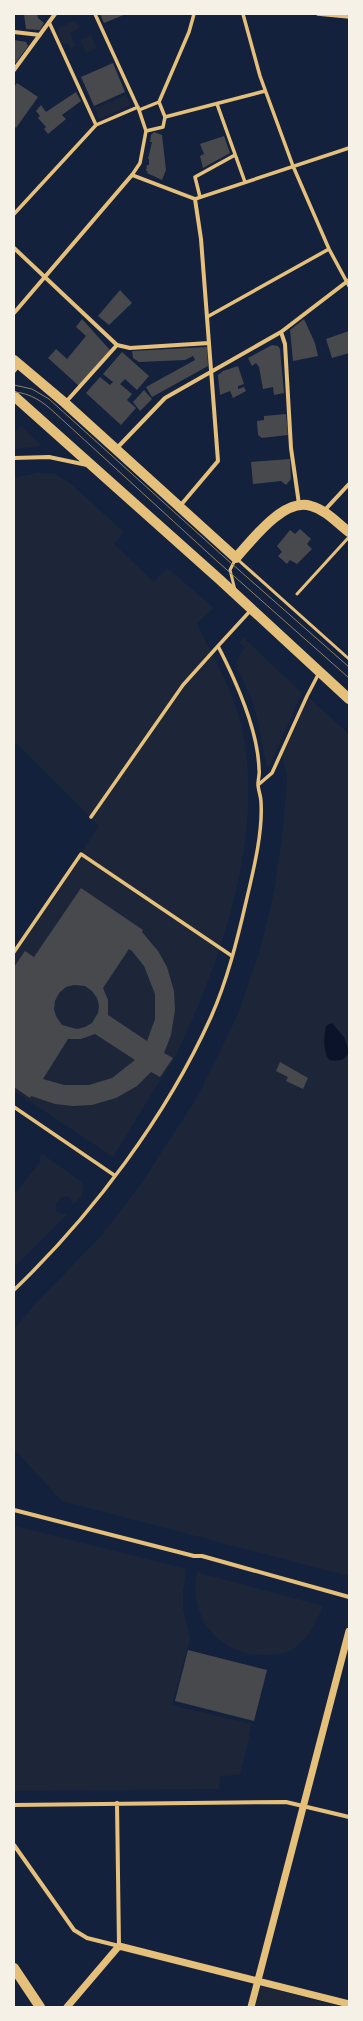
<svg xmlns="http://www.w3.org/2000/svg" width="363" height="2021" viewBox="0 0 363 2021" font-family="'PT Serif',serif">
  <rect width="100%" height="100%" fill="#14213d"/>
  <path fill="#1d2539" d="M74,21L80,28L70,33L76,46L71,48L68,43L63,45L57,31L60,27Z
    M91,35L97,48L86,53L80,40Z
    M126,95L131,105L99,119L95,108Z
    M21,426L42,446L14,449V433Z
    M37,473H54L70,483L124,532L114,544L154,582L167,568L214,608L197,623C213,658 234,691 242,728C265,836 222,960 175,1057C169,1068 161,1079 154,1090C140,1112 127,1135 113,1157L14,1091V953L99,826L14,741V478Z
    M244,638L302,693L269,767L266,765L258,721L252,700L237,668V661L244,647L239,643Z
    M309,698L349,734V1576L62,1501L14,1449V1329L34,1305L101,1236L141,1184L198,1096L238,1014L259,953L274,892L283,829L287,778L282,755Z
    M42,1154L79,1180C89,1190 80,1197 73,1206C69,1180 40,1215 67,1214L14,1267V1195L41,1161L39,1160Z
    M14,1526L186,1569L183,1592V1608L190,1639L172,1705L252,1724L240,1775L220,1776L219,1789L14,1791Z
    M197,1572L323,1606C317,1622 306,1642 291,1650C281,1655 268,1656 257,1655C214,1649 189,1615 197,1572Z
    M260,1986L334,2005V2007H255Z"/>
  <path fill="#0b132b" d="M332,1023L344,1037L349,1051C347,1060 338,1062 330,1060C323,1056 323,1032 327,1025Z"/>
  <path fill="#48494c" fill-rule="evenodd" d="M24,14H37L38,18L44,23L40,30L26,29Z
    M100,14H126L104,23Z
    M14,40L26,42L28,46L14,65Z
    M113,63L125,92L94,106L81,77Z
    M17,83L38,97L16,128L14,126V87Z
    M76,92L81,101L62,115L66,119L48,134L44,129L46,127L38,118L40,116L36,111L41,105L46,112Z
    M154,132L162,135L166,170L162,180L147,173L148,171H146L147,165H149V159H148L152,142H150L151,135Z
    M224,136L230,153L203,168L200,156L204,154L200,144Z
    M120,290L132,303L109,325L98,316Z
    M82,319L110,350L79,386L48,358L56,349L67,359L86,336L76,327Z
    M304,319L315,343L318,356L293,361L290,330Z
    M349,331V353L332,358L326,339Z
    M272,345L278,346L280,349L284,393L274,395L273,387L263,389L259,367L256,363L252,366L248,358Z
    M207,347L208,366L152,397L146,387L195,360L193,356L185,360L139,362L133,358L132,351Z
    M122,352L149,376L137,390L125,379L120,384L132,394L127,400L136,408L121,425L86,393L100,377L110,385L113,382L103,374Z
    M238,366L244,384L238,386V389L244,387L246,391L233,398L230,391L220,395L218,375L223,371Z
    M144,390L152,399L140,411L133,402Z
    M286,414L288,435L262,438L258,435L257,421L264,420V416Z
    M290,459L291,479L286,485L281,481L253,484L251,462Z
    M300,529L311,539L307,544L312,549L297,564L290,560L287,564L278,556L282,552L277,546L290,530L295,534Z
    M81,888L143,930L142,932L158,951L167,967L174,991L175,1010L171,1035L164,1053L173,1058L160,1077L151,1072L137,1086L116,1098L92,1105L73,1106L55,1104L31,1096L30,1098L14,1087V967L25,951L34,957ZM129,949L132,951L144,966L155,994V1019L147,1041L108,1015V1000L103,988ZM74,985L85,986L92,991L97,998L99,1006L98,1013L92,1023L85,1027L77,1029L62,1025L56,1016L54,1009L55,1001L59,993L66,987ZM95,1034L135,1060L112,1078L89,1085H64L43,1079L68,1039H81Z
    M280,1062L308,1078L303,1089L286,1081L288,1077L276,1071Z
    M188,1650L267,1670L254,1721L175,1701Z"/>
  <g fill="none" stroke-linecap="round" stroke-linejoin="round">
    <path stroke="#e5c07b" stroke-width="3" d="M235,590L230,570L236,558L349,659
      M297,594L349,537"/>
    <path stroke="#e5c07b" stroke-width="3.5" d="M95,14L139,110L146,131L140,163L132,175
      M243,14L260,76L293,166L329,249L349,286
      M318,14L349,17
      M49,22L96,125
      M217,104L245,182
      M139,110L159,102
      M165,117L159,102L189,32L194,14
      M146,131L163,127L165,117L265,91
      M200,197L195,177L235,155
      M195,199L349,148
      M14,214L96,125L138,107
      M207,317L329,249
      M258,785L272,773L307,696L319,673
      M91,817L183,685L218,646
      M14,952L81,854L232,956
      M14,1107L114,1175
      M14,1290C93,1214 166,1117 211,1017C227,981 237,941 246,902C253,872 263,833 261,802C261,796 258,790 258,784C258,779 260,774 259,769C258,729 236,681 218,646L251,610"/>
    <path stroke="#e5c07b" stroke-width="4" d="M14,32L40,35
      M14,70L55,14
      M14,248L117,345
      M14,313L132,175L195,199L201,239L218,461L180,506
      M281,332L285,344L291,448L299,504
      M117,345L130,348L209,343
      M14,371L19,365
      M65,403L117,345
      M116,449L165,398L281,332L349,280
      M14,458L49,457L87,465
      M323,512L349,484
      M14,1510L194,1556H202L349,1597
      M14,1805L286,1802L349,1817
      M14,1845L74,1930L87,1938L119,1946L117,1803"/>
    <path stroke="#e5c07b" stroke-width="7" d="M67,2007L119,1946L349,2004
      M251,2007L349,1631"/>
    <path stroke="#e5c07b" stroke-width="10" d="M14,360L65,403L236,558C252,540 284,497 311,506C326,510 337,523 349,532
      M14,396L219,579L349,699
      M14,1968L40,2007"/>
    <path stroke="#918062" stroke-width="1" d="M14,385L32,389L49,399L223,556L349,667
      M14,392C31,393 43,402 55,413L218,562L349,678"/>
  </g>
  <rect width="363" height="2021" fill="none" stroke="#f6f1e7" stroke-width="30"/>
</svg>
